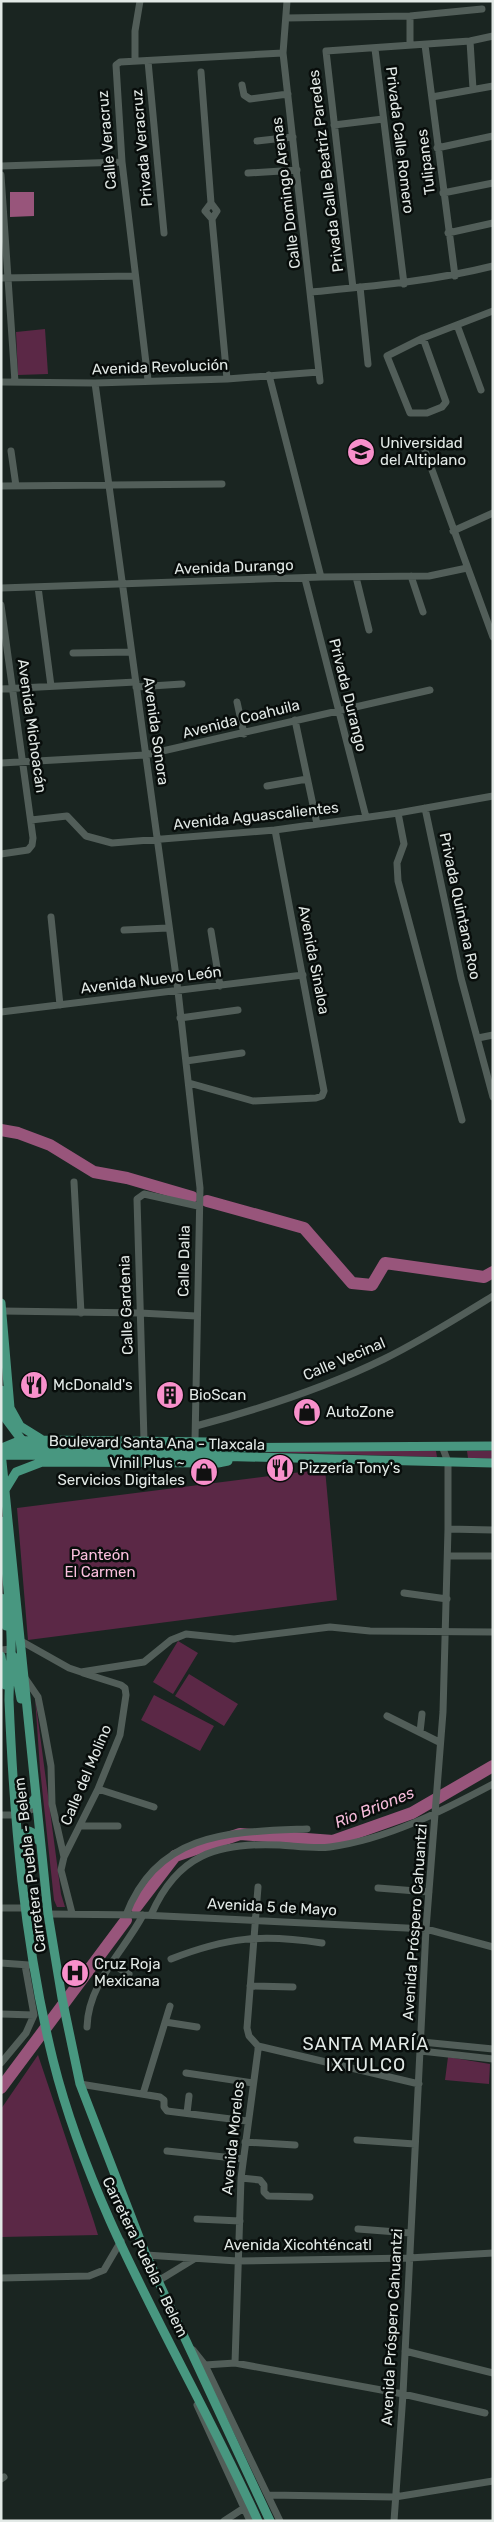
<svg xmlns="http://www.w3.org/2000/svg" width="494" height="2522" viewBox="0 0 494 2522" font-family="Rubik,sans-serif">
  <rect width="100%" height="100%" fill="#1a2521"/>
  <path fill="#5b2846" d="M45,329L48,374L18,375L16,332Z
    M223,1451H436L437,1457Z
    M467,1451H493V1459L468,1458Z
    M325,1469L337,1600L28,1640L17,1508Z
    M178,1641L198,1653L173,1694L153,1682Z
    M189,1674L238,1704L224,1726L175,1696Z
    M154,1695L214,1726L200,1751L141,1720Z
    M35,1697L61,1894L65,1907H57L54,1900L40,1769Z
    M38,2055L94,2222L98,2235L1,2237V2109Z
    M448,2057L490,2064L489,2084L445,2080Z"/>
  <path fill="#98557b" d="M10,192H34V216L10,217Z"/>
  <g fill="none" stroke-linecap="round" stroke-linejoin="round">
    <path stroke="#98557b" stroke-width="12" d="M1,1130L18,1133L50,1145L94,1172L127,1178L192,1197
      M207,1201L304,1228L352,1283L372,1285L385,1263L484,1277L493,1272
      M136,1907L175,1856L240,1834L333,1841L412,1813L493,1766
      M1,2088L126,1920"/>
    <path stroke="#525e59" stroke-width="7" d="M287,1L283,53L320,381
      M286,18L410,16L482,9
      M470,41L473,89
      M410,45V16
      M425,45L455,276
      M375,49L404,284
      M135,61V31L140,1
      M148,61L164,233
      M201,72L211,203L217,211L212,219L227,379
      M242,85L244,95L250,99L288,94
      M432,97L493,86
      M334,125L383,119
      M257,141L293,137
      M437,148L493,136
      M1,166L122,162
      M248,173L297,170
      M1,175L15,382
      M443,193L493,183
      M211,203L205,211L212,219
      M448,233L493,223
      M1,278L135,276
      M360,287L368,364
      M353,288L326,51L470,41L493,36
      M311,292C373,286 433,281 493,266
      M457,325L481,390
      M423,338L446,402L442,407L427,413H410L387,356L423,338L493,311
      M269,375L321,577
      M148,380L122,162L116,65L120,62L283,53
      M1,382L95,383L227,379L319,372
      M95,383L178,991L200,1188L195,1441
      M424,448L493,637
      M11,451L16,486
      M1,486L222,484
      M453,531L493,513
      M411,576L423,612
      M356,577L369,630
      M305,579L366,817
      M38,587L51,686
      M1,588L321,577L429,576L467,568
      M1,605L33,838L32,845L28,850L1,854
      M73,653L131,652
      M136,687L182,684
      M1,689L136,682
      M237,702L244,734
      M295,720L317,824
      M1,763L145,755L430,690
      M267,786L307,779
      M425,808L461,978L493,1097
      M398,813L404,844L397,863L398,881L462,1120
      M31,820L67,816L86,836L112,843L275,830L398,813L493,796
      M51,917L60,1005
      M124,930L168,928
      M211,931L220,986
      M1,1012L303,975
      M180,1018L238,1010
      M478,1038L493,1035
      M186,1061L242,1053
      M189,1083L253,1101L316,1098L322,1096L324,1091L275,830
      M74,1182L81,1313
      M2,1311L140,1313L196,1316
      M196,1426C260,1409 325,1388 384,1359C421,1341 457,1318 493,1296
      M144,1440L137,1199L144,1194L198,1206
      M448,1529L493,1530
      M448,1556H493
      M404,1593L447,1599
      M21,1641L69,1668L81,1672L144,1662L171,1640L186,1634L234,1639L330,1627L370,1631L493,1632
      M1,1650L11,1649
      M25,1678L38,1697L43,1722L51,1766L52,1804L64,1857
      M387,1716L439,1742
      M420,1732L422,1714
      M98,1789L154,1807
      M1,1815H16L36,1808
      M80,1826H118
      M378,1888L429,1892
      M1,1908H25
      M72,1913L61,1870L64,1857L98,1789L120,1735L126,1695L125,1688L121,1685L83,1673
      M48,1914L143,1915L426,1929L493,1947
      M126,1915C158,1831 231,1832 307,1829
      M151,1915C177,1855 217,1842 280,1845C296,1846 314,1849 330,1847C388,1839 442,1811 493,1784
      M171,1959C227,1937 262,1934 322,1943
      M1,1963L29,1965
      M109,1963L129,1974
      M250,1986L293,1987
      M1,2014L34,2015
      M165,2022L197,2027
      M87,2027C88,1983 124,1951 143,1915
      M422,2042L493,2049
      M258,2046L419,2084
      M421,2051L493,2059
      M1,2063L26,2033L34,2015L25,1965
      M186,2073L253,2083
      M80,2084L160,2097L164,2100V2107L167,2111L247,2121
      M143,2094L170,2006
      M187,2113L189,2096
      M357,2140L415,2144
      M245,2142L295,2145
      M167,2151L243,2159
      M241,2178L260,2180L264,2185V2192L268,2196L310,2197
      M197,2219L240,2221
      M358,2229L410,2233
      M146,2255L237,2261L409,2258L493,2253
      M1,2278L89,2276L104,2270L121,2241
      M158,2281L194,2259
      M193,2350L205,2365L280,2521
      M405,2351L493,2373
      M235,2363L241,2178L258,2050V2046L249,2036L247,2028L258,1887
      M205,2365L235,2363L403,2394L485,2413
      M197,2405L250,2521
      M1,2479L4,2477
      M268,2495L395,2497L493,2481
      M224,2521L244,2508
      M394,2521L403,2394L426,1929L443,1712L448,1529V1462L442,1446"/>
    <path stroke="#489780" stroke-width="9" d="M1,1303L10,1408L20,1426L41,1439
      M1,1390L6,1419L24,1443
      M2,1448L19,1441L43,1440L210,1442
      M1,1449L493,1446
      M1,1452L48,1914L62,1998L80,2084L146,2255L270,2521
      M1,1455L209,1456L493,1463
      M5,1490L16,1472L42,1462L218,1463L228,1461
      M1,1521C5,1560 10,1598 11,1637C12,1658 9,1679 9,1700C14,1821 24,1942 53,2060C94,2224 189,2368 258,2521
      M1,1598L6,1626
      M1,1656L5,1685
      M13,1656L21,1699
      M15,1799L25,1806L31,1804L35,1798
      M18,1841L20,1835L29,1831L37,1835L39,1841"/>
  </g>
  <defs>
    <g id="university-disc" transform="scale(1.4375)"><circle r="9.5" fill="#f890cb" stroke="#080d0b"/><path d="M0-5L7-2L0 1L-7-2ZM-4 1L0 2.5L4 1V4Q0 6-4 4Z" fill="#111"/></g>
    <g id="restaurant-disc" transform="scale(1.4375)"><circle r="9.5" fill="#f890cb" stroke="#080d0b"/><path d="M-5-6h1v4h1v-4h1v4h1v-4h1v5L-1.5 .5V6h-2V.5L-5-1ZM5-6V6H3V1.5H1.5Q1.5-4 5-6Z" fill="#111"/></g>
    <g id="building-disc" transform="scale(1.4375)"><circle r="9.5" fill="#f890cb" stroke="#080d0b"/><path d="M-4-6H4V6H1V3H-1V6H-4ZM-2.5-4.3h1.7v1.8h-1.7ZM.8-4.3h1.7v1.8H.8ZM-2.5-1h1.7V.8h-1.7ZM.8-1h1.7V.8H.8Z" fill="#111"/></g>
    <g id="shop-disc" transform="scale(1.4375)"><circle r="9.5" fill="#f890cb" stroke="#080d0b"/><path d="M-5-2.5h2.3a2.7 3.5 0 0 1 5.4 0H5L5.5 6h-11ZM-1.5-2.5h3a1.5 2.3 0 0 0-3 0Z" fill="#111"/></g>
    <g id="hospital-disc" transform="scale(1.4375)"><circle r="9.5" fill="#f890cb" stroke="#080d0b"/><path d="M-5-5h3v3.5h4V-5h3V5h-3V1.5h-4V5h-3Z" fill="#111"/></g>
  </defs>
  <g fill-rule="evenodd">
    <use href="#university-disc" x="361" y="452"/>
    <use href="#restaurant-disc" x="34" y="1385"/>
    <use href="#building-disc" x="170" y="1395"/>
    <use href="#shop-disc" x="307" y="1412"/>
    <use href="#restaurant-disc" x="280" y="1468"/>
    <use href="#shop-disc" x="204" y="1472"/>
    <use href="#hospital-disc" x="75" y="1973"/>
  </g>
  <g text-anchor="middle" stroke-width="5" stroke-linejoin="round" paint-order="stroke">
    <g font-size="15" fill="#e2e9e6" stroke="#080d0b">
      <text transform="translate(107 140) rotate(-95)" y="5">Calle Veracruz</text>
      <text transform="translate(400 140) rotate(83)" y="5">Privada Calle Romero</text>
      <text transform="translate(142 148) rotate(-95)" y="5">Privada Veracruz</text>
      <text transform="translate(426 162) rotate(-97)" y="5">Tulipanes</text>
      <text transform="translate(326 171) rotate(-97)" y="5">Privada Calle Beatriz Paredes</text>
      <text transform="translate(286 193) rotate(-97)" y="5">Calle Domingo Arenas</text>
      <text transform="translate(160 367) rotate(-2)" y="5">Avenida Revolución</text>
      <text transform="translate(234 567) rotate(-2)" y="5">Avenida Durango</text>
      <text transform="translate(348 695) rotate(76)" y="5">Privada Durango</text>
      <text transform="translate(241 719) rotate(-14)" y="5">Avenida Coahuila</text>
      <text transform="translate(32 726) rotate(82)" y="5">Avenida Michoacán</text>
      <text transform="translate(156 731) rotate(82)" y="5">Avenida Sonora</text>
      <text transform="translate(256 816) rotate(-6)" y="5">Avenida Aguascalientes</text>
      <text transform="translate(460 906) rotate(78)" y="5">Privada Quintana Roo</text>
      <text transform="translate(314 960) rotate(79)" y="5">Avenida Sinaloa</text>
      <text transform="translate(151 980) rotate(-7)" y="5">Avenida Nuevo León</text>
      <text transform="translate(184 1261) rotate(-89)" y="5">Calle Dalia</text>
      <text transform="translate(126 1305) rotate(-92)" y="5">Calle Gardenia</text>
      <text transform="translate(344 1359) rotate(-23)" y="5">Calle Vecinal</text>
      <text transform="translate(157 1443) rotate(1)" y="5">Boulevard Santa Ana - Tlaxcala</text>
      <text transform="translate(86 1775) rotate(-67)" y="5">Calle del Molino</text>
      <text transform="translate(30 1865) rotate(-97)" y="5">Carretera Puebla - Belem</text>
      <text transform="translate(272 1907) rotate(3)" y="5">Avenida 5 de Mayo</text>
      <text transform="translate(415 1922) rotate(-86)" y="5">Avenida Próspero Cahuantzi</text>
      <text transform="translate(233 2138) rotate(-84)" y="5">Avenida Morelos</text>
      <text x="298" y="2250">Avenida Xicohténcatl</text>
      <text transform="translate(145 2257) rotate(64)" y="5">Carretera Puebla - Belem</text>
      <text transform="translate(392 2327) rotate(-87)" y="5">Avenida Próspero Cahuantzi</text>
    </g>
    <g font-size="15" fill="#e2e9e6" stroke="#080d0b" text-anchor="start">
      <text x="380" y="448">Universidad<tspan x="380" dy="17">del Altiplano</tspan></text>
      <text x="53" y="1390">McDonald's</text>
      <text x="189" y="1400">BioScan</text>
      <text x="326" y="1417">AutoZone</text>
      <text x="185" y="1468" text-anchor="end">Vinil Plus ~<tspan x="185" dy="17">Servicios Digitales</tspan></text>
      <text x="299" y="1473">Pizzería Tony's</text>
      <text x="94" y="1969">Cruz Roja<tspan x="94" dy="17">Mexicana</tspan></text>
    </g>
    <g font-size="15" fill="#fabfde" stroke="#080d0b">
      <text x="100" y="1560">Panteón<tspan x="100" dy="17">El Carmen</tspan></text>
    </g>
    <g font-size="16" font-style="italic" fill="#f5bbda" stroke="#080d0b">
      <text transform="translate(374 1807) rotate(-22)" y="6">Rio Briones</text>
    </g>
    <g font-size="18" letter-spacing="1" fill="#e2e9e6" stroke="#080d0b">
      <text x="366" y="2050">SANTA MARÍA<tspan x="366" dy="21">IXTULCO</tspan></text>
    </g>
  </g>
  <rect width="494" height="2522" fill="none" stroke="#e2e9e6" stroke-width="5"/>
</svg>
